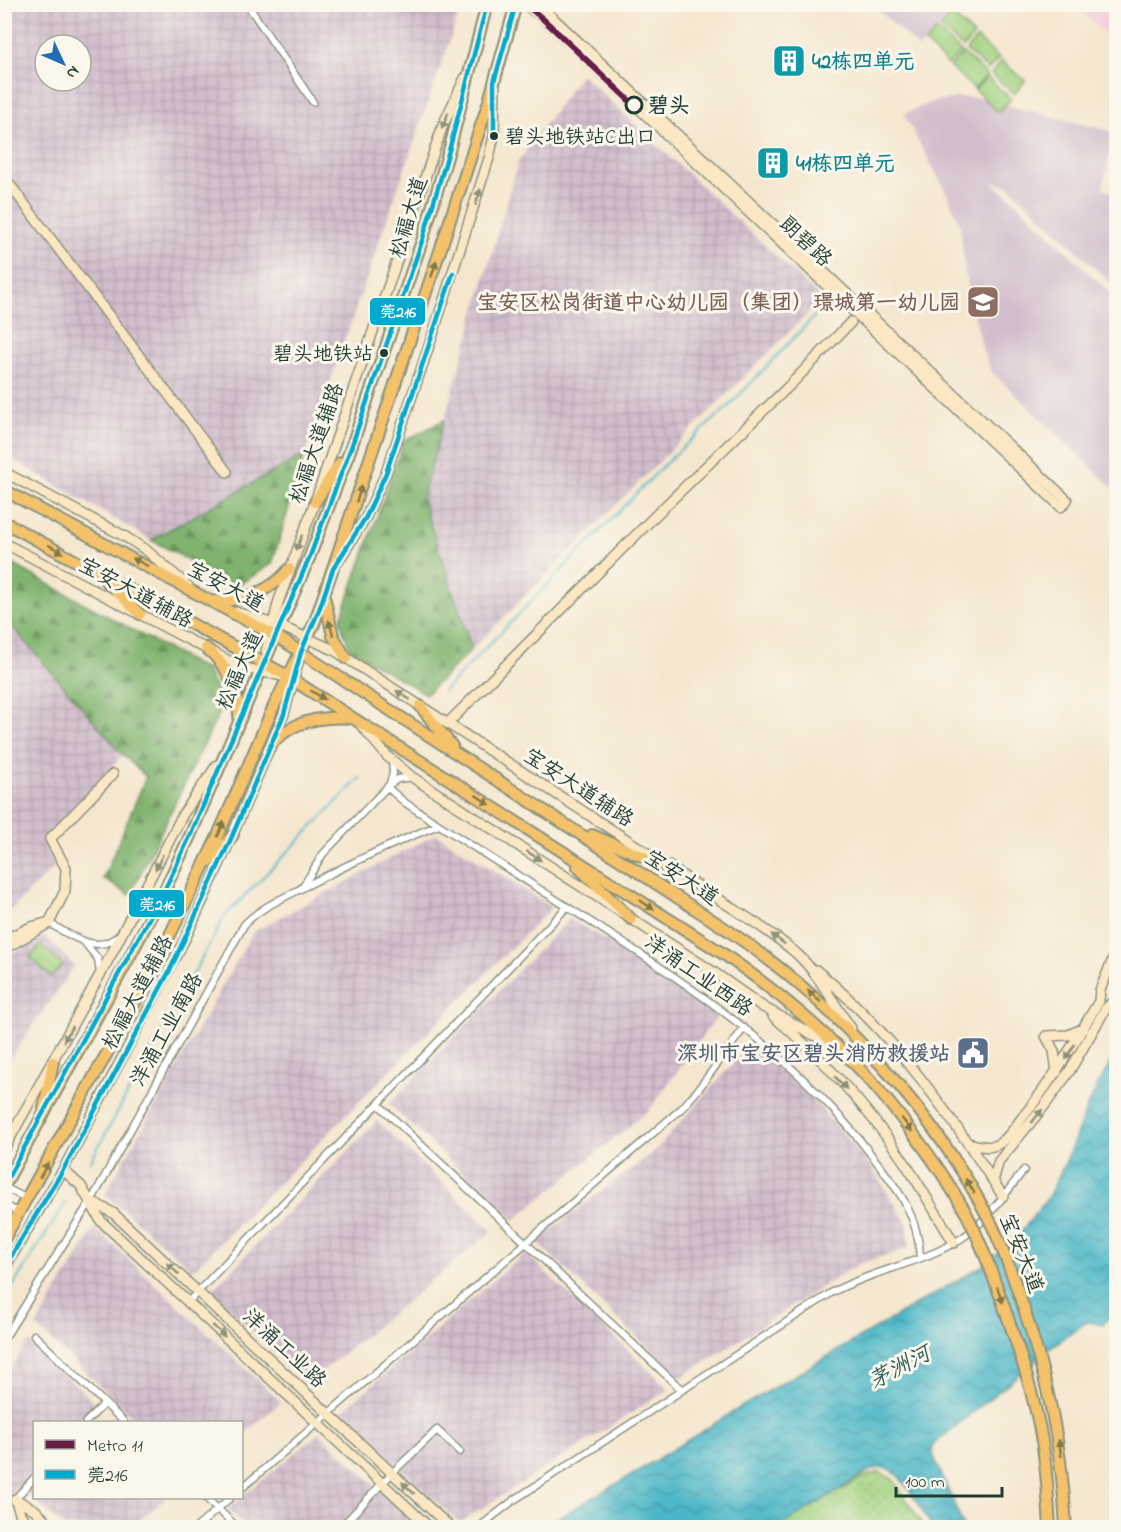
<svg xmlns="http://www.w3.org/2000/svg" width="1121" height="1532" viewBox="0 0 1121 1532" font-family="'Indie Flower','LXGW WenKai TC',sans-serif">
  <defs>
    <pattern id="industrial-grid" width="8" height="8" patternUnits="userSpaceOnUse" patternTransform="scale(1.5)"><rect width="8" height="8" fill="#d1bdcc"/><path d="M0 4h8M4 0v8" fill="none" stroke="#b3a3b0"/></pattern>
    <pattern id="forest-firs" width="22" height="20" patternUnits="userSpaceOnUse" patternTransform="scale(1.5)"><rect width="22" height="20" fill="#80b36e"/><path d="M5 1l3.5 6h-7zM16 11l3.5 6h-7z" fill="#68935b"/></pattern>
    <pattern id="park-dots" width="8" height="8" patternUnits="userSpaceOnUse" patternTransform="scale(1.5)"><rect width="8" height="8" fill="#a1d17f"/><path d="M2 2h.1M6 6h.1" fill="none" stroke="#8ab46e" stroke-width="1.8" stroke-linecap="round"/></pattern>
    <pattern id="water-waves" width="16" height="10" patternUnits="userSpaceOnUse" patternTransform="scale(1.5)"><rect width="16" height="10" fill="#4cb7c8"/><path d="M0 5q4-4 8 0t8 0" fill="none" stroke="#3f96a3"/></pattern>
  </defs>
  <rect width="100%" height="100%" fill="#fbf7ec"/>
  <filter id="ink" filterUnits="userSpaceOnUse"><feTurbulence type="fractalNoise" baseFrequency=".0167" numOctaves="2"/><feDisplacementMap in="SourceGraphic" scale="12" xChannelSelector="R" yChannelSelector="G"/><feConvolveMatrix kernelMatrix="1 2 1 2 8 2 1 2 1" color-interpolation-filters="sRGB"/></filter>
  <filter id="wash" filterUnits="userSpaceOnUse"><feTurbulence type="fractalNoise" baseFrequency=".008" numOctaves="4" result="noise"/><feDisplacementMap in="SourceGraphic" scale="24" xChannelSelector="R" yChannelSelector="G"/><feGaussianBlur stdDeviation="1.35" result="paint"/><feColorMatrix in="noise" values="0 0 0 0 0 0 0 0 0 0 0 0 0 0 0 0 0 1.4 0 .05"/><feComposite in="paint" operator="in"/></filter>
  <g filter="url(#wash)">
    <rect width="100%" height="100%" fill="#f5e7cf"/>
    <path fill="#f5cfdc" d="M1074,5H1116V40L1114,42Z"/>
    <path fill="url(#industrial-grid)" fill-rule="evenodd" d="M5,5H462L305,454L151,540L5,455ZM45,45H81V81H45Z
      M581,74L822,299L472,649L422,499L518,162Z
      M4,618L123,755L42,841L56,865L5,916Z
      M436,834L552,907L193,1270L105,1194L253,932Z
      M569,919L625,950L718,1015L649,1110L514,1220L389,1104Z
      M45,936L74,966L5,1066V957Z
      M751,1043L817,1104L866,1159L908,1225L909,1248L858,1264L680,1378L536,1241L656,1150Z
      M377,1121L492,1231L308,1383L211,1291Z
      M95,1228L281,1402L242,1436V1422H138L36,1326Z
      M525,1253L669,1389L459,1523L341,1412Z
      M28,1342L97,1404L80,1422H34V1471L10,1498L4,1492L5,1377Z
      M319,1433L419,1527H247L227,1509Z
      M34,1483V1498H166L131,1527H64L26,1492Z"/>
    <path fill="#d1bdcc" d="M873,5H962L919,48Z
      M964,97L979,98L1114,132L1103,188L1116,194V288L1008,185L991,182L1011,198L1116,299V491L992,372L983,352L965,273L960,224L947,194L904,114L935,101Z"/>
    <path fill="#a1d17f" stroke="#60875a" stroke-width="1.5" d="M952,15L974,35L963,48L941,28Z
      M937,30L961,52L948,65L925,43Z
      M977,38L999,58L988,70L966,50Z
      M963,53L987,75L974,89L950,67Z
      M1002,61L1025,81L1014,94L991,74Z
      M987,77L1011,99L998,112L975,90Z
      M41,945L63,965L51,977L30,957Z"/>
    <path fill="url(#forest-firs)" stroke="#507851" stroke-width="1.5" d="M444,420L422,499L472,649L426,694L350,650L340,621L404,441Z
      M305,454L272,564L237,586L151,540Z
      M5,560L208,671L223,706L130,895L103,879L146,777L123,755L5,618Z"/>
    <path fill="url(#park-dots)" stroke="#60875a" stroke-width="1.5" d="M879,1472L893,1479L921,1522L910,1528H774L863,1477Z"/>
    <path fill="url(#water-waves)" stroke="#367a7e" stroke-width="1.5" d="M1116,1052V1310L1103,1324L1087,1322L1067,1335L933,1445L932,1452L964,1527H932C924,1514 904,1477 891,1470C882,1466 872,1469 864,1474L779,1527L541,1528L638,1471L746,1404L970,1273L988,1262L1020,1233L1047,1199L1066,1161L1089,1102Z"/>
    <g fill="none" stroke-linecap="round" stroke-linejoin="round">
      <path stroke="#4cb7c8" stroke-width="2" d="M443,692L670,459L729,406L830,300
        M90,1162L225,916L360,778
        M4,1300L65,1204"/>
    </g>
  </g>
  <g filter="url(#ink)">
    <g fill="none" stroke-linecap="round" stroke-linejoin="round">
      <g stroke="#8a9282" stroke-width="9">
        <path id="street" d="M247,4L313,102
          M390,783L393,774L392,761
          M387,787L404,802C465,842 527,881 588,920C694,988 796,1055 873,1157C898,1189 919,1216 920,1258
          M302,888L323,854L390,784L398,779L412,777
          M49,923C70,935 97,956 119,935
          M85,943L98,959L100,973
          M378,1104L682,1390
          M4,1187L27,1199
          M4,1205L20,1213
          M188,1302L567,907
          M34,1335L124,1422
          M4,1339L95,1194L244,925C259,908 282,899 302,888C347,865 392,843 439,825
          M86,1422L104,1404
          M242,1488L681,1109L697,1091L744,1028
          M206,1498L238,1528
          M15,1499L34,1478
          M196,1528L230,1498
          M340,1528L392,1473L437,1430L460,1452
          M478,1528L514,1500L831,1293C872,1270 922,1264 962,1238C987,1221 1005,1194 1024,1170"/>
      </g>
      <g stroke="#8a9282" stroke-width="12">
        <path id="secondary" d="M524,4L542,17L1061,507L1067,500L538,4
          M4,177L227,472
          M4,472L124,536L146,550L188,586
          M4,543L233,663L253,670L283,676
          M338,562L366,517L386,473L434,331L489,158L494,136L495,86
          M236,612L280,626L334,650L751,920C766,930 782,941 796,953C819,974 833,1003 851,1028
          M266,651L279,600L315,502L443,125L465,78
          M448,723L658,513L792,383L851,322
          M361,725L387,756L412,777L709,969L763,1007L832,1045
          M4,940L31,927L46,923
          M4,949L49,923L65,891L66,868L50,839L113,774
          M816,970C894,1034 949,1113 1003,1196
          M773,1016C822,1057 867,1107 903,1160C921,1187 937,1215 954,1243
          M1057,1072L1054,1051L1046,1036L1068,1035L1084,1028
          M968,1143C977,1145 988,1149 996,1145C1007,1141 1015,1127 1022,1118C1052,1081 1075,1042 1099,1001L1100,990L1116,952
          M4,1149L112,953L183,814L217,765
          M63,1170L81,1186L101,1221L430,1528
          M993,1181L999,1161L1045,1105L1069,1072L1106,1008L1116,999
          M91,1201L113,1213L451,1528
          M4,1269L63,1170L186,937L230,841L284,714L298,663
          M15,1499L35,1510L53,1528
          M15,1499L21,1516L33,1528"/>
      </g>
      <g stroke="#8a9282" stroke-width="14">
        <path id="primary" d="M4,490L279,638L729,931C790,972 835,1014 884,1068
          M315,502L340,463
          M4,522L282,673L722,953C776,990 826,1032 870,1080
          M104,579L140,614
          M325,600L333,636L346,658
          M215,601C242,602 272,591 289,569
          M206,648C226,663 239,691 239,716
          M420,706L452,746
          M269,748C288,721 322,716 352,718
          M592,835L672,869
          M210,861L233,835
          M578,867L631,919
          M44,1108L53,1062
          M4,1186L128,960L165,889L190,836L310,556L352,445L423,238L450,147L487,4
          M4,1239L152,972L217,838L273,708L314,624L441,248L489,101L516,4"/>
      </g>
      <use href="#street" stroke="#fff" stroke-width="6"/>
      <use href="#secondary" stroke="#fbe7c3" stroke-width="9"/>
      <use href="#primary" stroke="#f4c26a" stroke-width="10"/>
      <g stroke="#8a9282" stroke-width="14" stroke-linecap="butt">
        <path id="primary-bridge" d="M884,1068C925,1114 962,1166 990,1221C1002,1245 1011,1271 1020,1297C1047,1376 1062,1444 1066,1528
          M870,1080C906,1122 939,1165 966,1213C981,1241 991,1271 1002,1301C1018,1347 1034,1393 1042,1441C1047,1470 1048,1499 1050,1528"/>
      </g>
      <use href="#primary-bridge" stroke="#f4c26a" stroke-width="10"/>
      <g stroke="#fbf7ec" stroke-width="9">
        <path id="bus-1" d="M494,136V82L516,4
          M4,1185L165,889L190,836L310,556L352,445L423,238L450,147L487,4
          M4,1268L63,1170L170,970L230,841L284,714L301,652L319,610L333,569L366,517L386,473L453,273"/>
      </g>
      <use href="#bus-1" stroke="#00a9ce" stroke-width="4.5"/>
      <g stroke="#fbf7ec" stroke-width="10">
        <path id="metro-1" d="M525,4L543,19L634,105"/>
      </g>
      <use href="#metro-1" stroke="#6a1d44" stroke-width="6"/>
    </g>
    <defs><path id="oneway-solid" d="M-6-.8H1V-3.2L6.5 0L1 3.2V.8H-6Z" transform="scale(1.5)"/></defs>
    <g fill="#8d927c">
      <use href="#oneway-solid" transform="translate(445 121) rotate(111)"/>
      <use href="#oneway-solid" transform="translate(478 197) rotate(-72)"/>
      <use href="#oneway-solid" transform="translate(299 543) rotate(111)"/>
      <use href="#oneway-solid" transform="translate(403 695) rotate(-147)"/>
      <use href="#oneway-solid" transform="translate(534 856) rotate(33)"/>
      <use href="#oneway-solid" transform="translate(159 862) rotate(116)"/>
      <use href="#oneway-solid" transform="translate(778 939) rotate(-143)"/>
      <use href="#oneway-solid" transform="translate(68 1034) rotate(119)"/>
      <use href="#oneway-solid" transform="translate(1070 1052) rotate(120)"/>
      <use href="#oneway-solid" transform="translate(841 1083) rotate(47)"/>
      <use href="#oneway-solid" transform="translate(1037 1116) rotate(-51)"/>
      <use href="#oneway-solid" transform="translate(173 1269) rotate(-137)"/>
      <use href="#oneway-solid" transform="translate(219 1331) rotate(43)"/>
      <use href="#oneway-solid" transform="translate(408 1488) rotate(-137)"/>
    </g>
    <g fill="#7f794c">
      <use href="#oneway-solid" transform="translate(434 269) rotate(-72)"/>
      <use href="#oneway-solid" transform="translate(359 494) rotate(-71)"/>
      <use href="#oneway-solid" transform="translate(56 549) rotate(28)"/>
      <use href="#oneway-solid" transform="translate(140 562) rotate(-152)"/>
      <use href="#oneway-solid" transform="translate(331 628) rotate(-107)"/>
      <use href="#oneway-solid" transform="translate(318 695) rotate(32)"/>
      <use href="#oneway-solid" transform="translate(483 800) rotate(33)"/>
      <use href="#oneway-solid" transform="translate(221 829) rotate(-67)"/>
      <use href="#oneway-solid" transform="translate(647 905) rotate(33)"/>
      <use href="#oneway-solid" transform="translate(814 996) rotate(-137)"/>
      <use href="#oneway-solid" transform="translate(907 1125) rotate(53)"/>
      <use href="#oneway-solid" transform="translate(44 1170) rotate(-61)"/>
      <use href="#oneway-solid" transform="translate(970 1186) rotate(-122)"/>
      <use href="#oneway-solid" transform="translate(1000 1295) rotate(71)"/>
      <use href="#oneway-solid" transform="translate(1060 1448) rotate(-98)"/>
    </g>
  </g>
  <defs>
    <g id="building-square" transform="scale(1.725)"><rect x="-9" y="-9" width="18" height="18" rx="4" fill="#0f9aa8" stroke="#fbf7ec"/><path d="M-4-6H4V6H1V3H-1V6H-4ZM-2.5-4.3h1.7v1.8h-1.7ZM.8-4.3h1.7v1.8H.8ZM-2.5-1h1.7V.8h-1.7ZM.8-1h1.7V.8H.8Z" fill="#fff"/></g>
    <g id="school-square" transform="scale(1.725)"><rect x="-9" y="-9" width="18" height="18" rx="4" fill="#8d6e63" stroke="#fbf7ec"/><path d="M0-5L7-2L0 1L-7-2ZM-4 1L0 2.5L4 1V4Q0 6-4 4Z" fill="#fff"/></g>
    <g id="civic-square" transform="scale(1.725)"><rect x="-9" y="-9" width="18" height="18" rx="4" fill="#5c6f8a" stroke="#fbf7ec"/><path d="M-.6-6.5H3V-4.5H.6V-3L4-1V1h2V6H-6V1h2V-1L-.6-3ZM-1.2 2.5V6h2.4V2.5Z" fill="#fff"/></g>
  </defs>
  <g fill-rule="evenodd">
    <use href="#building-square" x="789" y="61"/>
    <use href="#building-square" x="773" y="163"/>
    <use href="#school-square" x="983" y="302"/>
    <use href="#civic-square" x="973" y="1053"/>
  </g>
  <circle fill="#fbf7ec" stroke="#1f3d34" stroke-width="3" cx="634" cy="105" r="8"/>
  <g fill="#1f3d34" stroke="#fbf7ec" stroke-width="2">
    <circle cx="494" cy="136" r="5"/>
    <circle cx="384" cy="353" r="5"/>
  </g>
  <g text-anchor="middle" stroke-width="6" stroke-linejoin="round" paint-order="stroke">
    <g font-size="20" fill="#1f3d34" stroke="#fbf7ec" text-anchor="start">
      <text x="505" y="143">碧头地铁站C出口</text>
      <text x="373" y="360" text-anchor="end">碧头地铁站</text>
    </g>
    <g font-size="21" font-weight="bold" fill="#0d838f" stroke="#fbf7ec" text-anchor="start">
      <text x="812" y="68">42栋四单元</text>
      <text x="796" y="170">41栋四单元</text>
    </g>
    <g font-size="21" font-weight="bold" fill="#1f3d34" stroke="#fbf7ec" text-anchor="start">
      <text x="648" y="112">碧头</text>
    </g>
    <g font-size="21" fill="#1f3d34" stroke="#fbf7ec">
      <text transform="translate(408 217) rotate(-73)" y="7">松福大道</text>
      <text transform="translate(806 241) rotate(43)" y="7">朗碧路</text>
      <text transform="translate(316 443) rotate(-71)" y="7">松福大道辅路</text>
      <text transform="translate(226 586) rotate(28)" y="7">宝安大道</text>
      <text transform="translate(136 592) rotate(28)" y="7">宝安大道辅路</text>
      <text transform="translate(239 670) rotate(-66)" y="7">松福大道</text>
      <text transform="translate(579 787) rotate(33)" y="7">宝安大道辅路</text>
      <text transform="translate(682 877) rotate(33)" y="7">宝安大道</text>
      <text transform="translate(699 975) rotate(35)" y="7">洋涌工业西路</text>
      <text transform="translate(137 992) rotate(-62)" y="7">松福大道辅路</text>
      <text transform="translate(166 1029) rotate(-61)" y="7">洋涌工业南路</text>
      <text transform="translate(1022 1253) rotate(68)" y="7">宝安大道</text>
      <text transform="translate(285 1348) rotate(43)" y="7">洋涌工业路</text>
    </g>
    <g font-size="21" font-weight="bold" fill="#785e54" stroke="#fbf7ec" text-anchor="end">
      <text x="960" y="309">宝安区松岗街道中心幼儿园（集团）璟城第一幼儿园</text>
    </g>
    <g font-size="21" font-weight="bold" fill="#4e5e75" stroke="#fbf7ec" text-anchor="end">
      <text x="950" y="1060">深圳市宝安区碧头消防救援站</text>
    </g>
    <g font-size="22" font-style="italic" fill="#2a5c59" stroke="#fbf7ec">
      <text transform="translate(899 1366) rotate(-28)" y="8">茅洲河</text>
    </g>
  </g>
  <g stroke="#fbf7ec" stroke-width="2">
    <rect x="369" y="297" width="57" height="29" rx="6" fill="#00a9ce"/>
    <rect x="128" y="889" width="57" height="29" rx="6" fill="#00a9ce"/>
  </g>
  <g font-size="16" text-anchor="middle" font-weight="bold" fill="#fff">
    <text x="398" y="317">莞216</text>
    <text x="157" y="910">莞216</text>
  </g>
  <rect width="1121" height="1532" fill="none" stroke="#fbf7ec" stroke-width="24"/>
  <rect x="33" y="1421" width="210" height="78" fill="#fbf7ec" stroke="#a3ada2" stroke-width="1.5"/>
  <rect x="45" y="1440" width="30" height="9" fill="#6a1d44" stroke="#a3ada2" stroke-width="1.5"/>
  <text x="87" y="1451" font-size="18" fill="#1f3d34">Metro 11</text>
  <rect x="45" y="1470" width="30" height="9" fill="#00a9ce" stroke="#a3ada2" stroke-width="1.5"/>
  <text x="87" y="1481" font-size="18" fill="#1f3d34">莞216</text>
  <g transform="translate(63 63) rotate(134)"><circle r="28" fill="#fbf7ec" stroke="#a3ada2" stroke-width="1.5"/>
  <path d="M0-4.5L10 22L0 15L-10 22Z" fill="#1f6fb2"/>
  <text y="-9" font-size="16" font-weight="bold" text-anchor="middle" fill="#1f3d34">N</text>
  </g>
  <path d="M896 1487v9h106v-9" fill="none" stroke="#1f3d34" stroke-width="3"/>
  <text x="905" y="1487" font-size="18" fill="#1f3d34" stroke="#fbf7ec" stroke-width="4.5" paint-order="stroke">100 m</text>
</svg>
